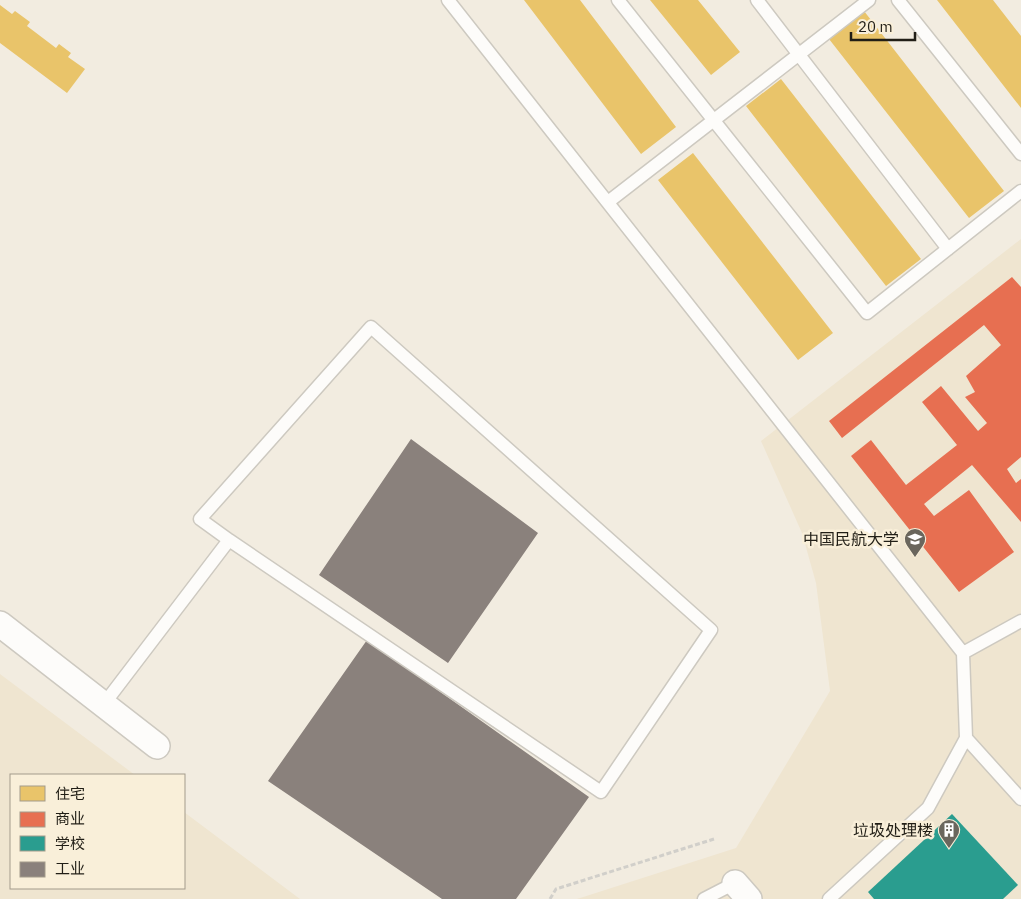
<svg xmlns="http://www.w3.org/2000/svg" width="1021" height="899" viewBox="0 0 1021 899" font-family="'IBM Plex Sans','Noto Sans SC',sans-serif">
  <rect width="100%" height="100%" fill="#f2ece0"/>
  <path fill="#efe5d0" d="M1021,239V899H577L736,848L830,691L816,583L802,533L761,441Z
    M0,674L135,775H11V888H184V812L300,899H0Z"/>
  <path fill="#e9c46a" d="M524,0H580L676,127L641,154Z
    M650,0H698L740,52L711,75Z
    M937,0H993L1021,36V108Z
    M0,5L12,14L15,11L30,22L27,26L56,48L59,44L71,53L68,57L85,69L67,93L0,43Z
    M864,11L1004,191L969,218L829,39Z
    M781,79L921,259L886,286L746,106Z
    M693,153L833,333L798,360L658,180Z"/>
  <path fill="#e76f51" d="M1012,277L1021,287V457L1007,469L1016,483L1021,479V522L972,465L924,504L934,516L969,490L1014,552L959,592L851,456L871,440L906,485L957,445L922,402L941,386L978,431L987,423L965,397L975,392L966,376L1001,345L984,325L842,438L829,421Z"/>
  <path fill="#2a9d8f" d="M952,814L1018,885L1003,899H874L868,892Z"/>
  <path fill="#8a817c" d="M411,439L538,533L448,663L319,575Z
    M367,640L589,797L516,899H442L268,781Z"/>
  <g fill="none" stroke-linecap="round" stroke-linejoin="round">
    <g stroke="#cdc9c0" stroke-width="15">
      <path id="service" d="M448,0L963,653L966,738L928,808L829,899
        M618,0L867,313L1021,191
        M757,0L948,249
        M898,0L1021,154
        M608,202L869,0
        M963,653L1021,621
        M104,704L229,540L601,792L711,630L371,327L200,519L229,540
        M966,738L1021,799
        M704,899L735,883"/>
    </g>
    <g stroke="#cdc9c0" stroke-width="28">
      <path id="minor" d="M0,624L157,746
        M735,883L749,899"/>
    </g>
    <path stroke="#d1cfca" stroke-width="3" stroke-dasharray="5 2.5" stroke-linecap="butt" d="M550,899L556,889L714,839"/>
    <use href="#service" stroke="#fdfcfa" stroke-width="12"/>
    <use href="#minor" stroke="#fdfcfa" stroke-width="25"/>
  </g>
  <defs>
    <g id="university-pin" transform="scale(1.125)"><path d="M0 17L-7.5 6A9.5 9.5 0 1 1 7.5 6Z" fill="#6a665d" stroke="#f9efd9"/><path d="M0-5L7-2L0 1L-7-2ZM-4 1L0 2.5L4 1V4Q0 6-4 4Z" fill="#fff"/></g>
    <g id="building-pin" transform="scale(1.125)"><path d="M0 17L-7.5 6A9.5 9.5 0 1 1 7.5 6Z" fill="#6a665d" stroke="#f9efd9"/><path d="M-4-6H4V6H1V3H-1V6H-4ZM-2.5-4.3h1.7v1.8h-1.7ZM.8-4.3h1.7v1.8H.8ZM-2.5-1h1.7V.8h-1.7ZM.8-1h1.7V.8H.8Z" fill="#fff"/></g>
  </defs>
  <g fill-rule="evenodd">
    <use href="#university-pin" x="915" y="539"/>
    <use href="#building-pin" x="949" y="830"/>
  </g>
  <g text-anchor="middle" stroke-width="5" stroke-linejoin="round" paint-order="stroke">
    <g font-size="16" fill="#211e16" stroke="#f9efd9" text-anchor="end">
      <text x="899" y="545">中国民航大学</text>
      <text x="933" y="836">垃圾处理楼</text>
    </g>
  </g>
  <rect x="10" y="774" width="175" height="115" fill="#f9efd9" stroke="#a39b8b"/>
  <rect x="20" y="786" width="25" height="15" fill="#e9c46a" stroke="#a39b8b"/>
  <text x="55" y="799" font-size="15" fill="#211e16">住宅</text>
  <rect x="20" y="812" width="25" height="15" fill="#e76f51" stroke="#a39b8b"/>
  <text x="55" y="824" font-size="15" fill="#211e16">商业</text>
  <rect x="20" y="836" width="25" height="15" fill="#2a9d8f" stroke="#a39b8b"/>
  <text x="55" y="849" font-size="15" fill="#211e16">学校</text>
  <rect x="20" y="862" width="25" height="15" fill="#8a817c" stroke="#a39b8b"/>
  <text x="55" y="874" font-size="15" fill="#211e16">工业</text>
  <path d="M851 32v8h64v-8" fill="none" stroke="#211e16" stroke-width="2.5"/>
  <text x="858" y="32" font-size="15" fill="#211e16" stroke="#f9efd9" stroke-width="4" paint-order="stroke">20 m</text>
</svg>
